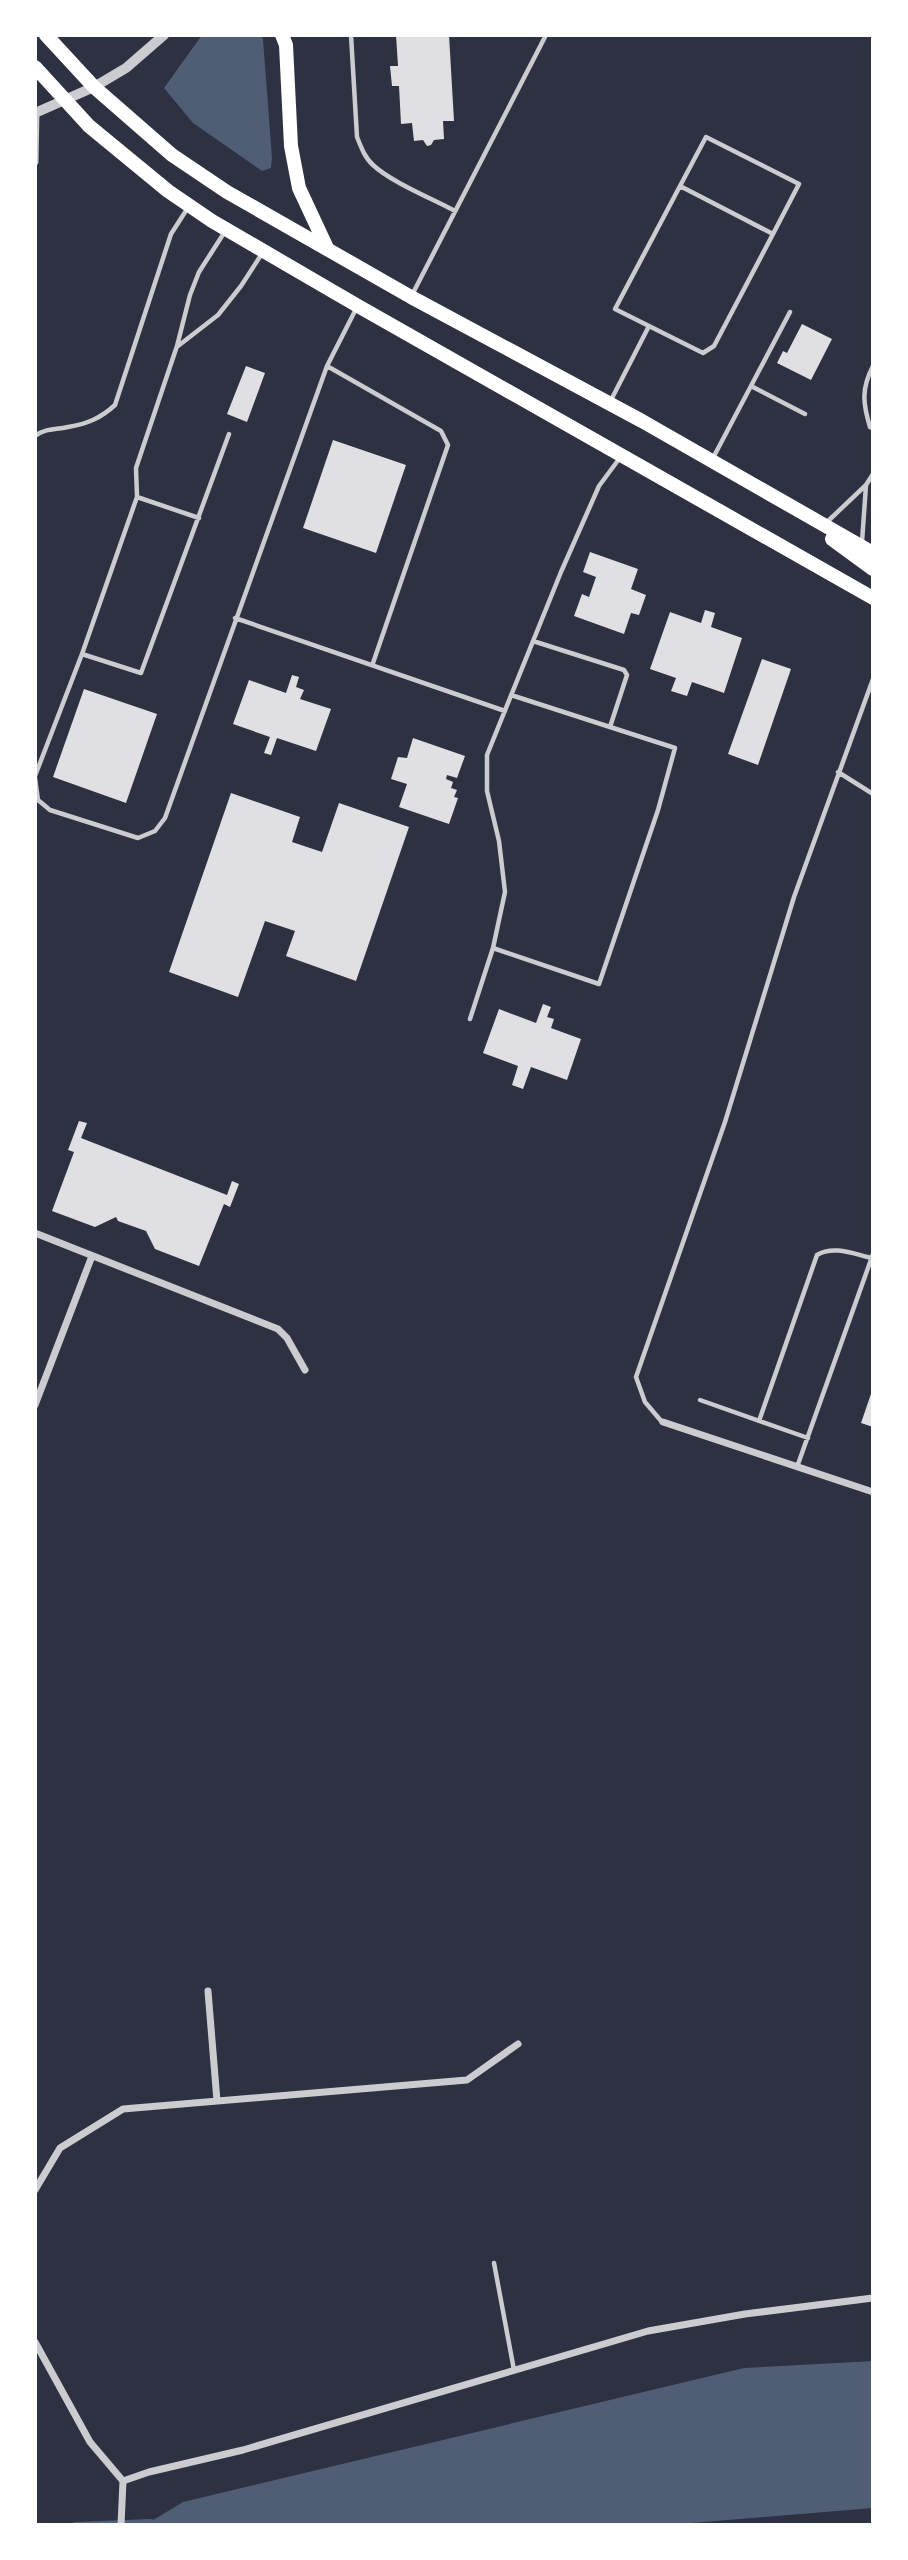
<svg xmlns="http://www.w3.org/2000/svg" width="908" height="2560" viewBox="0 0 908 2560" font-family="Manrope,sans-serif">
  <rect width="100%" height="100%" fill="#2d3142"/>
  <path fill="#4f5d75" d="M202,35H260L263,39L272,158L271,168L262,171L193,123L164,88Z
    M873,2361V2508L667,2525H150V2522L183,2502L744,2368Z"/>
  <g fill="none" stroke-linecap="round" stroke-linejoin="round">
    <path stroke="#4f5d75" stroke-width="6" d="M75,2525L150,2522L165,2525"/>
  </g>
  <path fill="#e0e0e3" d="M396,35H449L454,121H443L444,139L434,140L431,145L427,146L423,140L414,141L412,123L401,124L399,86H392L390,66H398Z
    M802,324L832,339L811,380L777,363L783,351L787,353Z
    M246,366L265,373L247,422L227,414Z
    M333,440L406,465L376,553L303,528Z
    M590,552L638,569L631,589L646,595L639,615L631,613L624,634L574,616L582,594L589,597L596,577L583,572Z
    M705,610L715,613L711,627L742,638L724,693L692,682L687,696L671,691L676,678L650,669L670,612L701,623Z
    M762,659L791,669L758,765L728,754Z
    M292,675L299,677L296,687L304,690L300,699L331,709L316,751L277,738L271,755L264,753L270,737L233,724L249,680L286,693Z
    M84,689L157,714L126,803L53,777Z
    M413,738L465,756L457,778L447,775L446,779L453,782L451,788L457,790L454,797L458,798L449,824L399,807L407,784L391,779L398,757L407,758Z
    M231,793L300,817L292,842L322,852L339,803L409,827L356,981L286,956L295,931L265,921L238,997L169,972Z
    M543,1004L551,1007L547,1017L554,1019L551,1028L581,1039L567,1080L531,1067L523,1089L512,1085L518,1066L483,1053L499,1009L536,1023Z
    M79,1121L87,1123L81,1138L227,1195L232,1181L239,1184L230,1207L224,1204L199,1266L155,1249L146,1231L118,1221L116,1217L95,1227L52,1211L74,1152L68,1150Z
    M873,1388V1427L861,1423Z"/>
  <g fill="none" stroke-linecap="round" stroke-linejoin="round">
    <path stroke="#caccd0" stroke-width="4.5" d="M351,35L357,137C361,147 365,158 373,165C391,182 433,199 455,211
      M680,186L706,137L799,184L773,234
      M412,295L546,35
      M178,346L218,315L241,286L263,252
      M327,366L441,431L448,445L373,663
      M873,366C861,389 863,404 870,427L873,428
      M751,386L805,414
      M610,402L649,326L703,353L714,346L773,234L680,186L615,309L649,326
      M35,436C46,428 55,430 68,427C87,424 101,418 115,405L171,234L189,206
      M713,458L790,312
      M866,485L873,474
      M137,497L199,518
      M827,522L866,485L862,542
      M235,618L505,711
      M82,654L141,673L229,434
      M511,695L610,727L627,675L624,670L533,641
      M838,772L873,794
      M35,776L82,654L137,497L136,468L177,346L190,295L199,272L224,233
      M35,778L38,800L50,810L138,838L155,831L165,818L327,366L356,309
      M493,948L599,984L658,810L675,748L610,727
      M470,1019L493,948L505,892L499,841L487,791V755L561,572L599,486L619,459
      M700,1400L808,1438
      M759,1421L817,1255C833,1245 854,1254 872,1258
      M662,1422L645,1402L636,1377L725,1122L794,897L873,679
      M797,1467L873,1254
      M494,2263L514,2370"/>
    <path stroke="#caccd0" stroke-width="7" d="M35,162L36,112
      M35,1233L278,1329L287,1338L305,1370
      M35,1405L92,1256
      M663,1422L873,1492
      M208,1991L217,2101
      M35,2190L60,2148L123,2109L467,2080L518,2044
      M35,2342L90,2442L123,2481L121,2525
      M123,2481L149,2472L243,2450L648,2331L745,2314L873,2298"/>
    <path stroke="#caccd0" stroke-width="10" d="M35,113L94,87L126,68L164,35"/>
    <path stroke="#fff" stroke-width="14" d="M46,35L94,87L172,155L227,192L411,297L642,421L873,553
      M282,35L286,45L291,146L299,188L327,248
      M35,67L89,126L168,191L212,221L358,306L873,598
      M832,539L873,569"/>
  </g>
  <rect width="908" height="2560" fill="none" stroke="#ffffff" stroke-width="74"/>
</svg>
